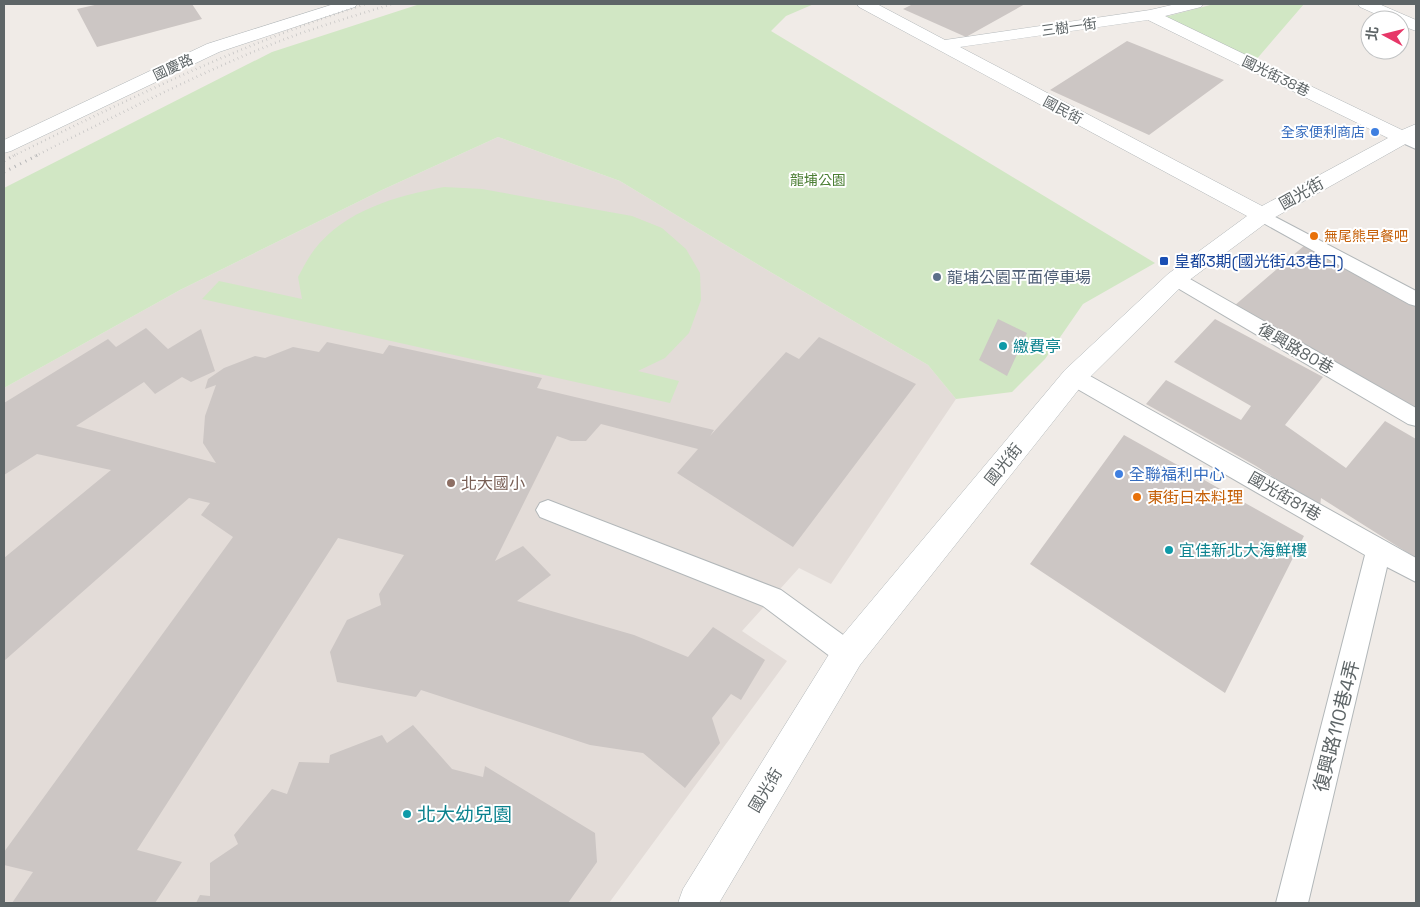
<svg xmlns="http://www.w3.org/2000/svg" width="1420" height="907" viewBox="0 0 1420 907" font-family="'Space Grotesk','Noto Sans TC',sans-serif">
  <rect width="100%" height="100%" fill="#f0ebe7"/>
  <path fill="#e3dcd8" d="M498,137L620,181L762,267L928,365L956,399L831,584L799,568L742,631L787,661L609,903H4V388L180,290L382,190Z"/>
  <path fill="#d1e7c4" d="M420,4H814L786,16L771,31L1155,263L1083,304L1045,359L1012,392L956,399L928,365L762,267L620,181L498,137L382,190L180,290L4,388V188L272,52Z
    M1214,4H1304L1255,61L1165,17Z
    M444,187L482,189L632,216L662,228L686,249L700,273L701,300L689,333L665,358L638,371L679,381L670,403L202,299L219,281L302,299L298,277C303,268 308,258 314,250C345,210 396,196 444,187Z"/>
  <path fill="#ccc6c4" d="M99,4H192L202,19L97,47L77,9Z
    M913,4H1025L966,37L903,9Z
    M1127,41L1224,80L1149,135L1050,90Z
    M1305,245L1400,294L1416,306V409L1234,306Z
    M998,319L1027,333L1007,376L979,360Z
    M1215,319L1323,377L1285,425L1346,468L1385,421L1416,439V558L1321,498L1320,507L1256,466L1146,404L1166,380L1241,420L1251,406L1174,362Z
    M146,328L168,349L201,329L215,371L191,382L182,377L155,394L144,382L76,426L216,463L203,443L205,416L216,385L205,389L208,379L224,368L255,356L265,358L293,347L319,352L327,342L383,354L389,345L542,378L537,388L714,430L710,436L786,352L799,359L819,337L916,384L793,547L677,473L698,449L601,424L586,441H571L557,436L495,561L523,546L551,575L517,601L634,635L688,657L713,627L765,660L741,700L731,694L712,718L720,743L685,788L643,753L590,745L421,690L416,697L337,682L330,652L347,620L381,605L379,594L404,555L338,538L137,850L182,862L155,903H12L33,872L4,865V852L233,537L201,515L210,503L189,498L4,661V558L111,470L37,454L4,475V403L108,339L116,347Z
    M1124,435L1304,536L1225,693L1030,564Z
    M413,725L452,769L483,777L485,766L595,833L597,862L568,903H196L200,895L210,896V863L238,844L234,835L272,789L287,794L299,762L329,763L330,755L382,735L387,743Z"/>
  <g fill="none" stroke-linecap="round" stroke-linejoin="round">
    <g stroke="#b2b7b9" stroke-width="2">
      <path id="lane" d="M1402,132L1416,138V149L1396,140L1394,137L1396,134Z
        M1262,210L1416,291V306L1409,304L1256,219L1253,215L1256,211Z
        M1176,273L1183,275L1416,408V426L1408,424L1169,283L1167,279L1169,275Z
        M1074,369L1081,371L1416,558V582L1387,567L1308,903H1276L1365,555L1067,383L1064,377L1067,371Z
        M548,500L781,590L857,645L861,654L857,663L848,667L839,663L763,606L540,517L536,510L540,503Z"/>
    </g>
    <g stroke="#b2b7b9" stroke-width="1">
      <path id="street" d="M334,4H357L355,7L219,52L11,151L4,153V140L207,44Z
        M857,4H877L945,40L1150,10L1176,4H1203L1201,7L1165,16L1402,130L1416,124V138L1270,220L1184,284L1083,384L860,665L719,903H678L683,889L836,643L1065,370L1168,274L1247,216L859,7ZM1148,20L1388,138L1262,206L960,47Z
        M1358,4H1379L1416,20V31L1400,25V20H1389L1360,7Z"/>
    </g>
    <use href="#lane" fill="#fff" fill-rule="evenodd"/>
    <use href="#street" fill="#fff" fill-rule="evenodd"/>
    <path stroke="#b3b4b5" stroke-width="2.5" stroke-dasharray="0.5 4" stroke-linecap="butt" d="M13,156C128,99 243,43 366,4
      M35,156C116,116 196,74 280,41C316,27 354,16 392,4"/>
    <path stroke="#b3b4b5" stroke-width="3" stroke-dasharray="1 5" stroke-linecap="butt" d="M4,161L15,155
      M4,172L38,155"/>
  </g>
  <g fill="#3f7fe0" stroke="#fff" stroke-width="2">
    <circle cx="1375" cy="132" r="5"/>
    <circle cx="1119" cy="474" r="5"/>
  </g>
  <g fill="#e8710a" stroke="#fff" stroke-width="2">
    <circle cx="1314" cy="236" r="5"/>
    <circle cx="1137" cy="497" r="5"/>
  </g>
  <rect fill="#1a4fb4" stroke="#fff" stroke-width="2" x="1159" y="256" width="10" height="10" rx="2.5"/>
  <circle fill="#5c6f8a" stroke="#fff" stroke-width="2" cx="937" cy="277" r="5"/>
  <g fill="#0f9aa8" stroke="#fff" stroke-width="2">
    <circle cx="1003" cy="346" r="5"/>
    <circle cx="1169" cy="550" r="5"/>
    <circle cx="407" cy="814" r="5"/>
  </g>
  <circle fill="#8d6e63" stroke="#fff" stroke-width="2" cx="451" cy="483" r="5"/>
  <g text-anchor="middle" stroke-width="4" stroke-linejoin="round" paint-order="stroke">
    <g font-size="14" fill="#5e6567" stroke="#fff">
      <text transform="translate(1069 27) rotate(-8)" y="5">三樹一街</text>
      <text transform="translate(173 67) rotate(-25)" y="5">國慶路</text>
      <text transform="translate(1276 76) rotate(26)" y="5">國光街38巷</text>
      <text transform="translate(1063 110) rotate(28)" y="5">國民街</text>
    </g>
    <g font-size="14" fill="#366cbe" stroke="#fff" text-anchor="end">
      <text x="1365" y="137">全家便利商店</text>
    </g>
    <g font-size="14" fill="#4c7f35" stroke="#fff">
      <text x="818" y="185">龍埔公園</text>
    </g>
    <g font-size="14" fill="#c56008" stroke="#fff" text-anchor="start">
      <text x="1324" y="241">無尾熊早餐吧</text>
    </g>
    <g font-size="16" fill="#5e6567" stroke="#fff">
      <text transform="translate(1301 193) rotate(-29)" y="6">國光街</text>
      <text transform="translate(1296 348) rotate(30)" y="6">復興路80巷</text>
      <text transform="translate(1003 464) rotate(-51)" y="6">國光街</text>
      <text transform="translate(1285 496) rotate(30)" y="6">國光街81巷</text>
      <text transform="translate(765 790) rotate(-59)" y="6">國光街</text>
    </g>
    <g font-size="16" fill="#164399" stroke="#fff" text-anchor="start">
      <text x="1174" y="267">皇都3期(國光街43巷口)</text>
    </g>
    <g font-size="16" fill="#4e5e75" stroke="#fff" text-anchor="start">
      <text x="947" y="283">龍埔公園平面停車場</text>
    </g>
    <g font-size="16" fill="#0d838f" stroke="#fff" text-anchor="start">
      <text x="1013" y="352">繳費亭</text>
      <text x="1179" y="556">宜佳新北大海鮮樓</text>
    </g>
    <g font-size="16" fill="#366cbe" stroke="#fff" text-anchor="start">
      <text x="1129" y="480">全聯福利中心</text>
    </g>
    <g font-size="16" fill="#785e54" stroke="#fff" text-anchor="start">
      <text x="461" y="489">北大國小</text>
    </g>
    <g font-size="16" fill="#c56008" stroke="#fff" text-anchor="start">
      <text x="1147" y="503">東街日本料理</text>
    </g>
    <g font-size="19" fill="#5e6567" stroke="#fff">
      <text transform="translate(1336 726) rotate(-76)" y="7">復興路110巷4弄</text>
    </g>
    <g font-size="19" fill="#0d838f" stroke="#fff" text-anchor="start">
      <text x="417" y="821">北大幼兒園</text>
    </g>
  </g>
  <rect width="1420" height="907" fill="none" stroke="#5e6567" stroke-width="10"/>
  <g transform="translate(1385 35) rotate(277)"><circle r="24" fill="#ffffff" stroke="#bfc1c2"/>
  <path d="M0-4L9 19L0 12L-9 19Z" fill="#e73768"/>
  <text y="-8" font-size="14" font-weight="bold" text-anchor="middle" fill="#5e6567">北</text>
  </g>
</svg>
